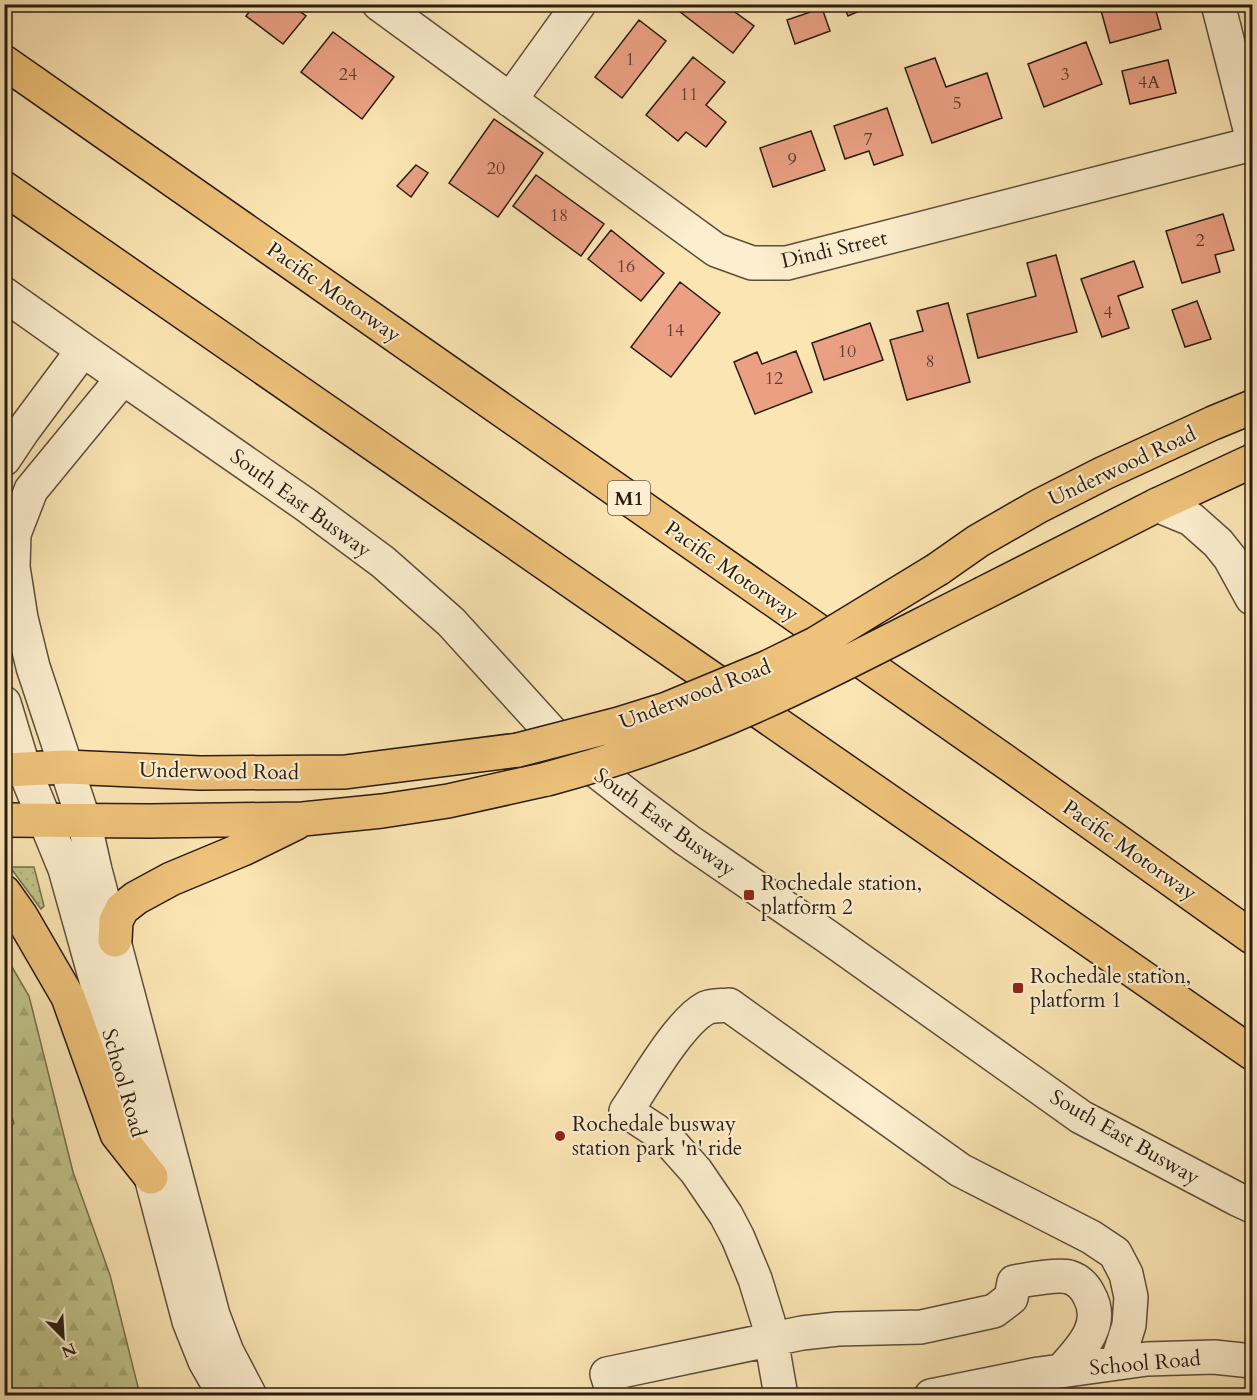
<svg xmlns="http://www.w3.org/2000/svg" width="1257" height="1400" viewBox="0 0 1257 1400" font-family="Cardo,serif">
  <defs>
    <pattern id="forest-firs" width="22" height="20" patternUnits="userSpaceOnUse" patternTransform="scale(1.5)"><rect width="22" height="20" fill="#c1c48b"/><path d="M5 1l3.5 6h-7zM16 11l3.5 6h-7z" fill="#a6a877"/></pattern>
    <pattern id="garden-dots" width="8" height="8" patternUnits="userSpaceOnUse" patternTransform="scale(1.5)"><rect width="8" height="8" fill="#c1c48b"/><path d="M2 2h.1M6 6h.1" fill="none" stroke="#a6a877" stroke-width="1.8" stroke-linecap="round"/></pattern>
  </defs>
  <rect width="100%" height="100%" fill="#fbe5b3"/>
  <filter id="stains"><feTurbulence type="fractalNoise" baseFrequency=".00333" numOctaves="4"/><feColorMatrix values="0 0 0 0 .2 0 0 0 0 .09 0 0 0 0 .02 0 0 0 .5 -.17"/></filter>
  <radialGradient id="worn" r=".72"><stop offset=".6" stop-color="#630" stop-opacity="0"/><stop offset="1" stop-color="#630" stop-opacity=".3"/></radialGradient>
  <path fill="url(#forest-firs)" stroke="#747050" stroke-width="1.5" d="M5,955L29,996L73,1172L110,1275L140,1395H5L4,1190H6L4,1187V1133L14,1123L8,1107L5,1108Z"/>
  <path fill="url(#garden-dots)" stroke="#747050" stroke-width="1.5" d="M10,867H34L44,906L41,909Z"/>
  <path fill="#eba084" stroke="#281c15" stroke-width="1.5" d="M255,4H290L306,16L283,44L246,16Z
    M684,4H741L735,12L754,26L733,53L679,11Z
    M843,4H875L848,16Z
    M1110,4H1154L1161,29L1110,43L1100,7Z
    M822,8L830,31L795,44L787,20Z
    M639,20L666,41L622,98L595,77Z
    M333,32L394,77L362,119L301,72Z
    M1086,42L1102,84L1044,107L1028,64Z
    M693,57L725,82L706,105L726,122L706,147L686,132L678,141L646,115Z
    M935,58L946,87L987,73L1002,118L932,143L905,68Z
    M1168,60L1176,93L1130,104L1122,71Z
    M887,108L903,155L874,165L869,151L845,159L834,126Z
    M494,119L543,153L498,217L449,183Z
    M811,131L825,170L773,187L760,148Z
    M416,165L428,173L411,197L397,186Z
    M536,175L604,224L581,256L513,206Z
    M1223,214L1234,250L1215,255L1220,272L1182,283L1166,231Z
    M611,230L664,273L641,301L588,259Z
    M1056,255L1077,332L978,358L967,314L1036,296L1027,263Z
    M1134,261L1143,287L1118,296L1129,328L1102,337L1081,279Z
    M680,282L720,313L671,377L631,347Z
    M1197,301L1211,339L1185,347L1172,310Z
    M948,303L970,382L907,400L890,340L923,331L917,311Z
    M870,323L883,360L824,380L812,343Z
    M796,351L812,392L755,414L734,362L757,352L762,364Z"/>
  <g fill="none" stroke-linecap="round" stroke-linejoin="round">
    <g stroke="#5d4e3c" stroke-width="36">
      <path id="minor" d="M379,4L716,250L752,263H787L1252,144
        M1218,4L1252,137
        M510,100L579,4
        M4,294L83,350L306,505L383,562L451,622L563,745L635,801L687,840L828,937L1081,1117L1237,1199L1252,1206
        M123,378L31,490L14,534L13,567L21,618L33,667L84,821L95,870L213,1315L227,1352L250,1396
        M4,459L22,432L83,350
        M1157,505L1191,519L1218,543L1230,558L1252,598
        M4,703L24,769L65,869L151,1177L189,1321L205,1361L225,1396
        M614,1396L607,1374L802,1333L838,1329L921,1327L994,1311L1011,1298L1014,1282C1026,1280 1058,1274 1069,1277C1079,1280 1085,1287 1089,1295C1106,1325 1080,1350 1061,1371
        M781,1396L768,1321L755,1279L738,1238L726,1215L696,1171L672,1144L655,1130L626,1111C644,1085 679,1022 706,1008C713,1005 722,1006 729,1005L960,1170L1091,1237L1115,1253L1126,1274L1131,1297L1129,1325L1117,1363
        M931,1396L1039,1374L1147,1359L1214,1357L1252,1361"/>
    </g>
    <g stroke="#281c15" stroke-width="36">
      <path id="major" d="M938,569L978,541L1039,506L1104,473L1213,423L1252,407
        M984,593L1157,505L1252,461
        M4,770L66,767L200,773L345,772L518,750
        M4,820L150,821L303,819L382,811L448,801L547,779
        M4,892L21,916L68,997L117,1134L151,1177
        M115,940L116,921L122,909L136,898L171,879L243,849L296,823"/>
    </g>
    <g stroke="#281c15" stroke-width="36">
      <path id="highway" d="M4,62L1013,767L1252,937
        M4,188L1252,1053"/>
    </g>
    <use href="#minor" stroke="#fceece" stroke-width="33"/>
    <use href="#major" stroke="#eec27a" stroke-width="33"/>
    <use href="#highway" stroke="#eec27a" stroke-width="33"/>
    <g stroke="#281c15" stroke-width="36" stroke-linecap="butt">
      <path id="major-bridge" d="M518,750L619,724L667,709L766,668L815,644L938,569
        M547,779C607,763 667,743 725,719C813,682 898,636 984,593"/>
    </g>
    <use href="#major-bridge" stroke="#eec27a" stroke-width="33"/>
  </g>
  <g fill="#8f2418" stroke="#fceece" stroke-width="2">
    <rect x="743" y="889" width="12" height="12" rx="3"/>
    <rect x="1012" y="982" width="12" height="12" rx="3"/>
    <circle cx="560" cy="1136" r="6"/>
  </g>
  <g text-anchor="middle" stroke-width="4.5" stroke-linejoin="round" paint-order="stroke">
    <g font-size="18" fill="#593d31">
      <text x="630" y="65">1</text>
      <text x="348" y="80">24</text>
      <text x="1065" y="80">3</text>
      <text x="1149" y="88">4A</text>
      <text x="689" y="100">11</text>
      <text x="957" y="109">5</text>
      <text x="868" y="145">7</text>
      <text x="792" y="165">9</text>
      <text x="496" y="174">20</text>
      <text x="559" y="221">18</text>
      <text x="1200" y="246">2</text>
      <text x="626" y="272">16</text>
      <text x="1108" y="318">4</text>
      <text x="675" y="336">14</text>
      <text x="847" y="357">10</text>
      <text x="930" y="367">8</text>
      <text x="774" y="384">12</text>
    </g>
    <rect fill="#fceece" stroke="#685b4c" stroke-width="1.5" x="608" y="481" width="42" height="34" rx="4.5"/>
    <g font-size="20" font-weight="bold" fill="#281c15">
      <text x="629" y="505">M1</text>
    </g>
    <g font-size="21" fill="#281c15" stroke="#fceece">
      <text transform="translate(834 249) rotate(-13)" y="7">Dindi Street</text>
      <text transform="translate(334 292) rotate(35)" y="7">Pacific Motorway</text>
      <text transform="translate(1122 466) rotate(-25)" y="7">Underwood Road</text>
      <text transform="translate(301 503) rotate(36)" y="7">South East Busway</text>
      <text transform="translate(732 571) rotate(35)" y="7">Pacific Motorway</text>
      <text transform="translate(695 694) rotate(-21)" y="7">Underwood Road</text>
      <text transform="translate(219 771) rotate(1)" y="7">Underwood Road</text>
      <text transform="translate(665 822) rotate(36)" y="7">South East Busway</text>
      <text transform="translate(1130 850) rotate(35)" y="7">Pacific Motorway</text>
      <text transform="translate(124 1083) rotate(74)" y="7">School Road</text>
      <text transform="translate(1125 1137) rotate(30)" y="7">South East Busway</text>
      <text transform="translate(1145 1363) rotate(-5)" y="7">School Road</text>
    </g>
    <g font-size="21" fill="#281c15" stroke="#fceece" text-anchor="start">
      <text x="761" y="890">Rochedale station,<tspan x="761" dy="24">platform 2</tspan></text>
      <text x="1030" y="983">Rochedale station,<tspan x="1030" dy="24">platform 1</tspan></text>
      <text x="572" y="1131">Rochedale busway<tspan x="572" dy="24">station park 'n' ride</tspan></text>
    </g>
  </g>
  <rect width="1257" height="1400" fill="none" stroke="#fbe5b3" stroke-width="24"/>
  <rect x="6" y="6" width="1245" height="1388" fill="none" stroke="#281c15" stroke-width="3"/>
  <rect x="12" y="12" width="1233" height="1376" fill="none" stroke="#281c15" stroke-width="1.5"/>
  <g transform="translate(63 1337) rotate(156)" stroke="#fceece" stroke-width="4.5" paint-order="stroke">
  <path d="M0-4.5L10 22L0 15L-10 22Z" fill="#281c15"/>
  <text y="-9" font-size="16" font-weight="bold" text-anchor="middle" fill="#281c15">N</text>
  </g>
  <rect width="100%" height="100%" filter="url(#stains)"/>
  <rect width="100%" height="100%" fill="url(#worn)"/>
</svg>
